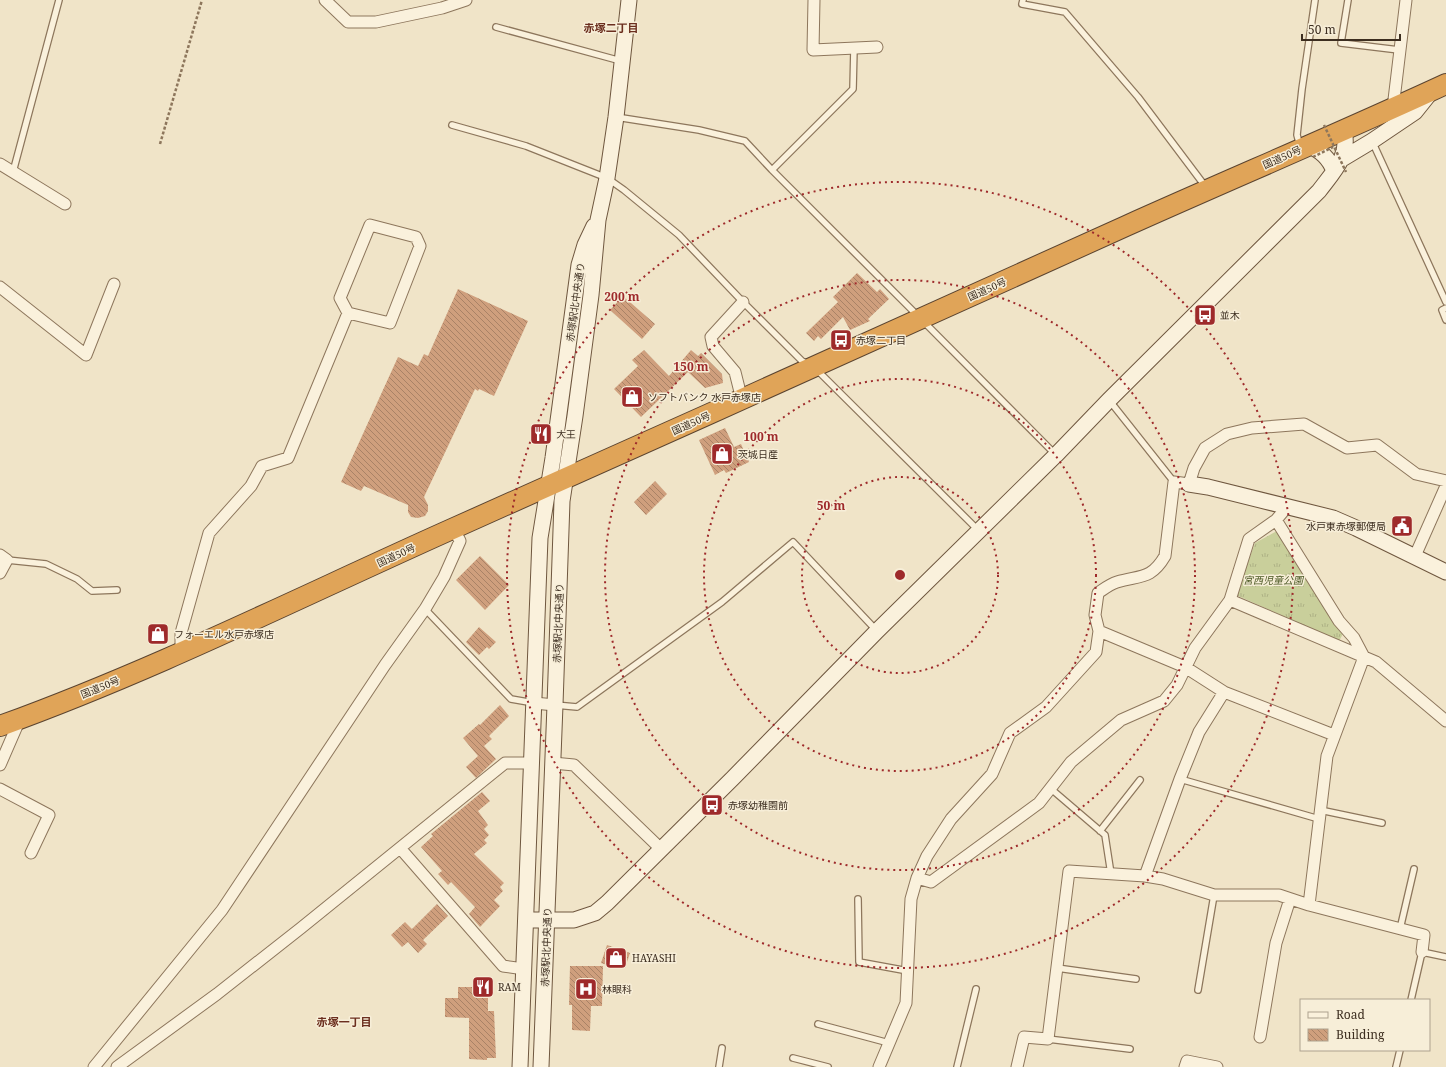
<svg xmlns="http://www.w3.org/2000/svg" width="1446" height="1067" viewBox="0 0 1446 1067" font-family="'Noto Serif','Noto Sans JP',serif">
  <defs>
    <pattern id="grass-tufts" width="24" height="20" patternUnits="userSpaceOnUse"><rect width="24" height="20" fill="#c9cf9b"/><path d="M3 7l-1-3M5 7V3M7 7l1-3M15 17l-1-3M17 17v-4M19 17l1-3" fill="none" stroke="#aeb285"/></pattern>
    <pattern id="building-back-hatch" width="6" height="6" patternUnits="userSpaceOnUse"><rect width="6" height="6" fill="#cf9f7d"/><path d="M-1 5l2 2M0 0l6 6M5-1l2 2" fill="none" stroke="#a98266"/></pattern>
  </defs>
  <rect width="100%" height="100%" fill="#f0e4c8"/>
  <path fill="url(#grass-tufts)" d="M1277,531L1344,632L1339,641L1236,595L1255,543Z"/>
  <path fill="url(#building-back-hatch)" d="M857,273L877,292L880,289L889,299L868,319L870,321L850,330L843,317L821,339L818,336L814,341L806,333L838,302L833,297Z
    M458,289L528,321L494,396L479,389L478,391L475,389L424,497L428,505V511L425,516L418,518L411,517L408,512V505L364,486L361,491L341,482L398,357L418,366L424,354L428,356Z
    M623,296L655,324L642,339L610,310Z
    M644,350L669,376L691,350L698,356L701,353L722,374L723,383L705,388L688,372L641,417L614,389L638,366L632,360Z
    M725,428L734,447L741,444L749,462L726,473L724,470L715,475L699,440Z
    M655,481L667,494L646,515L634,502Z
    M480,556L509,585L485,610L456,580Z
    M479,627L496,642L489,649L487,647L479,655L466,642Z
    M500,705L509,716L489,736L492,739L484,746L496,759L476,778L466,767L478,756L463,738L479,724L480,725Z
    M482,792L490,801L478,811L488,825L484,829L489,835L484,840L487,843L474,854L504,883L500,887L503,891L494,900L500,906L480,927L469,914L475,907L451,882L448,885L438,874L442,871L421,847L433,836L431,834Z
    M437,904L448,916L423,940L427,944L418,953L408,942L402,947L391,935L405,922L412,929Z
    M607,945L630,953L625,968L618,965L617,968L601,963Z
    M570,966H603L602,1006H591L590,1031L572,1030V1005H569Z
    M473,980H488V1011H494L496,1058H487V1060L469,1059V1018L445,1017V998H458V987H474Z"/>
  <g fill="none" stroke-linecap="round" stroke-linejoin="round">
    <g stroke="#8d765c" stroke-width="8">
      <path id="lane" d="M1023,0L1022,4L1065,12L1138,97L1205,186
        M1348,0L1341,43L1399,50
        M496,27L621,61
        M616,117L699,130L745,141L772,170L918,316
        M452,125L526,146L607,178L624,190L679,235L743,302L802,361L808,364
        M1372,141L1446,302
        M1300,146L1297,135L1302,89L1315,0
        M772,170L853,89L854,48
        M13,172L59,0
        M1446,308L1442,310L1446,320
        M924,322L1055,454
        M817,370L978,530
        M1109,400L1174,482
        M7,560L46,564L77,579L92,591L117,590
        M425,609L511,699L534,703
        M555,705L577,707L722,602L793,542L877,631
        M1180,779L1319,819
        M1050,788L1105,835L1111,874
        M1320,810L1382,823
        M1100,831L1140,780
        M858,899L859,962L908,971
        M1400,929L1414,869
        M1057,968L1136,979
        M1198,990L1214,895
        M1411,1000L1422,952L1446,957
        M818,1024L889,1043
        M1048,1039L1130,1049
        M793,1058L828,1067
        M719,1067L722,1048
        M957,1067L976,989
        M1396,1067L1400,1050"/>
    </g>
    <g stroke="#8d765c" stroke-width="13">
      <path id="street" d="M325,0L348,22H376L442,8L466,0
        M814,0L813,50L877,47
        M1393,108L1406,0
        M0,164L65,204
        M0,287L86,355L114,284
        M742,400L735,372L713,346L711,337L743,302
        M1276,520L1339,621L1354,638L1364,657L1327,756L1309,905
        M0,555L7,560L0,573
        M1415,556L1446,486
        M1230,600L1376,662L1446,721
        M1099,631L1185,667L1224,692L1334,735
        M181,654V633L209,533L251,486L262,466L288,458L348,313L340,298L370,225L416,237L420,246L390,323L348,313
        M534,703L555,705
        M553,763L574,765L661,849
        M0,765L20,719
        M0,789L49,815L31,853
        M400,848L503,966L524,969
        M1145,876L1180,779L1199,732L1224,692
        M917,878L931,882L1039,803L1071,762L1121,720L1164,701L1177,685L1195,648L1230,600L1249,539L1276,520L1287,507
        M1260,1037L1276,943L1290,899
        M94,1067L222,910L385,665L425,609L444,577L460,541L454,529
        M117,1067L217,994L301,928L505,763H532
        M879,1067L906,1003L911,899L917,878L927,856L951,819L992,774L1010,733L1046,707L1096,652L1099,631L1095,615L1098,593C1104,589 1110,584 1117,582C1140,575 1151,580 1165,556L1174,482L1189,484L1194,468L1205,448L1227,434L1252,428L1304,424L1347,448L1377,445L1416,474L1446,481
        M1017,1067L1024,1037L1048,1039L1069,871L1145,876L1163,879L1214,895H1279L1309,905L1424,935L1422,952
        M1185,1067L1187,1061L1217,1067"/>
    </g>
    <g stroke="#6f573f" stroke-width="17">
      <path id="secondary" d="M1308,145C1321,151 1329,158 1334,171
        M1342,159L1372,141L1415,112L1431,92
        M1189,484L1208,487L1333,518L1356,528L1446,572
        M526,920H574L595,913L607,903L733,778L877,631L1056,455L1109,400L1319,191C1334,171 1350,156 1344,130
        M520,1067L540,538L553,458L579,265L585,245L594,226
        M541,1067L555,705L562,501L575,416L591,295L598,220L607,178L616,117L629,0"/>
    </g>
    <g stroke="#5b4430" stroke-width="22">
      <path id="highway" d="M0,726C155,670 302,596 452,529C677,429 902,327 1126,226C1233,178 1340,133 1446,84"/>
    </g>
    <path stroke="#8d765c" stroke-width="2.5" stroke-dasharray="3 2" stroke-linecap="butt" d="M160,144L202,0"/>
    <use href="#lane" stroke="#faf1dc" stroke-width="5.5"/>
    <use href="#street" stroke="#faf1dc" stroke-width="11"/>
    <use href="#secondary" stroke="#faf1dc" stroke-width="15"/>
    <use href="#highway" stroke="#e0a458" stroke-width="20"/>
    <path stroke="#8d765c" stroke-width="2.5" stroke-dasharray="3 2" stroke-linecap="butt" d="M1324,125L1346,172
      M1313,157L1333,147"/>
  </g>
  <g fill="none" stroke="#9e2a2b" stroke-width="2" stroke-dasharray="2 4">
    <circle cx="900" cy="575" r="98"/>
    <circle cx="900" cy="575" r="196"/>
    <circle cx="900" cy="575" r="295"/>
    <circle cx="900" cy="575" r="393"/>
  </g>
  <defs>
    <g id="bus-square" transform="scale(1.15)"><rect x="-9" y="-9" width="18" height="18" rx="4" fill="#9e2a2b" stroke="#f7eed8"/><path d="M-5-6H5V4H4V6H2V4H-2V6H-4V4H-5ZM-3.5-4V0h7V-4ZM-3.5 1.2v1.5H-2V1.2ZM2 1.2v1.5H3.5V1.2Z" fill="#fff"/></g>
    <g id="shop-square" transform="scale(1.15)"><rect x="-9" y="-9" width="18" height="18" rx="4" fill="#9e2a2b" stroke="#f7eed8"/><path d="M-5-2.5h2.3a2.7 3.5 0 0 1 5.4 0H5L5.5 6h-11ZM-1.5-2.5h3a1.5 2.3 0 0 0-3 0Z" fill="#fff"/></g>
    <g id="restaurant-square" transform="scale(1.15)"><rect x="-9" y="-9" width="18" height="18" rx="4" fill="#9e2a2b" stroke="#f7eed8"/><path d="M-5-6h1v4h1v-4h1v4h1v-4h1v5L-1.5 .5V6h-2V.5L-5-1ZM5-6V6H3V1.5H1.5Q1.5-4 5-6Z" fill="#fff"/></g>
    <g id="civic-square" transform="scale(1.15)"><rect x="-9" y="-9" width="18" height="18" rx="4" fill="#9e2a2b" stroke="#f7eed8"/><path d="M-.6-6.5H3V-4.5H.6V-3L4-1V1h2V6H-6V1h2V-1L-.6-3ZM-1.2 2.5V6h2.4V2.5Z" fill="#fff"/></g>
    <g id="hospital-square" transform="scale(1.15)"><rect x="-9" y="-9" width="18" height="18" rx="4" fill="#9e2a2b" stroke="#f7eed8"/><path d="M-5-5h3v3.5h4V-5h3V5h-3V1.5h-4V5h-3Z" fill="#fff"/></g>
  </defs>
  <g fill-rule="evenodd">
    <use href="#bus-square" x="1205" y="315"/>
    <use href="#bus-square" x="841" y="340"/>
    <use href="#shop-square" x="632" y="397"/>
    <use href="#restaurant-square" x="541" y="434"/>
    <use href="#shop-square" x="722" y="454"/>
    <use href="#civic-square" x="1402" y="526"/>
    <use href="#shop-square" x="158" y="634"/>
    <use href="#bus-square" x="712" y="805"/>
    <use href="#shop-square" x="616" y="958"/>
    <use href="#restaurant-square" x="483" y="987"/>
    <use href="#hospital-square" x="586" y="989"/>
  </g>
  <g text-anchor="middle" stroke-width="3" stroke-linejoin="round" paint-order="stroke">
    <g font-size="10" fill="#3d2e20" stroke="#f7eed8">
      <text transform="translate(1282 157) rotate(-24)" y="4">国道50号</text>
      <text transform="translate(987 289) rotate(-24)" y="4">国道50号</text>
      <text transform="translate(575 302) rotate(-82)" y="4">赤塚駅北中央通り</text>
      <text transform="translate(691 423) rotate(-24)" y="4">国道50号</text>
      <text transform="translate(396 555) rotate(-25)" y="4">国道50号</text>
      <text transform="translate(558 623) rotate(-88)" y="4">赤塚駅北中央通り</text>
      <text transform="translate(100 687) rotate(-22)" y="4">国道50号</text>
      <text transform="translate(546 947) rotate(-88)" y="4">赤塚駅北中央通り</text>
    </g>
    <g font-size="10" fill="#3d2e20" stroke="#f7eed8" text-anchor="start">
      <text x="1220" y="319">並木</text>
      <text x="856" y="344">赤塚二丁目</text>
      <text x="648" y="401">ソフトバンク 水戸赤塚店</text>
      <text x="556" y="438">大王</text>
      <text x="738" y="458">茨城日産</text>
      <text x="1386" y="530" text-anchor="end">水戸東赤塚郵便局</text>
      <text x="174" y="638">フォーエル水戸赤塚店</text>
      <text x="728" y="809">赤塚幼稚園前</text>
      <text x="632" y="962">HAYASHI</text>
      <text x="498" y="991">RAM</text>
      <text x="602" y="993">林眼科</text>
    </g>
    <g font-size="10" font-style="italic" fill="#4d5a26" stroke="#f7eed8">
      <text x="1273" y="584">宮西児童公園</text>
    </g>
    <g font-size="11" font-weight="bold" fill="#6b2e1e" stroke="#f7eed8">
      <text x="611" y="32">赤塚二丁目</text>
      <text x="344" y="1026">赤塚一丁目</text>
    </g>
  </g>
  <circle cx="900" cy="575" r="6" fill="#9e2a2b" stroke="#f7eed8" stroke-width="2"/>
  <g font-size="12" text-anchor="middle" font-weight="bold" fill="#9e2a2b" stroke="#f7eed8" stroke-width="3" stroke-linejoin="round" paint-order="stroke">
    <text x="622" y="301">200 m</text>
    <text x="691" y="371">150 m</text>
    <text x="761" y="441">100 m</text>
    <text x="831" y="510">50 m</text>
  </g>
  <rect x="1300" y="999" width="130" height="52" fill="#f7eed8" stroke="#ada18e"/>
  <rect x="1308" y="1012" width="20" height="6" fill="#faf1dc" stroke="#ada18e"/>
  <text x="1336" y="1019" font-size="12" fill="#3d2e20">Road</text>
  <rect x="1308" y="1029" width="20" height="12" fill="url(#building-back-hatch)" stroke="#ada18e"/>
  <text x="1336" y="1039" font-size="12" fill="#3d2e20">Building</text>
  <path d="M1302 34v6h98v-6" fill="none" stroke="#3d2e20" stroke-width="2"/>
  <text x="1308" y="34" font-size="12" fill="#3d2e20" stroke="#f7eed8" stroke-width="3" paint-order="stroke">50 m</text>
</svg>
